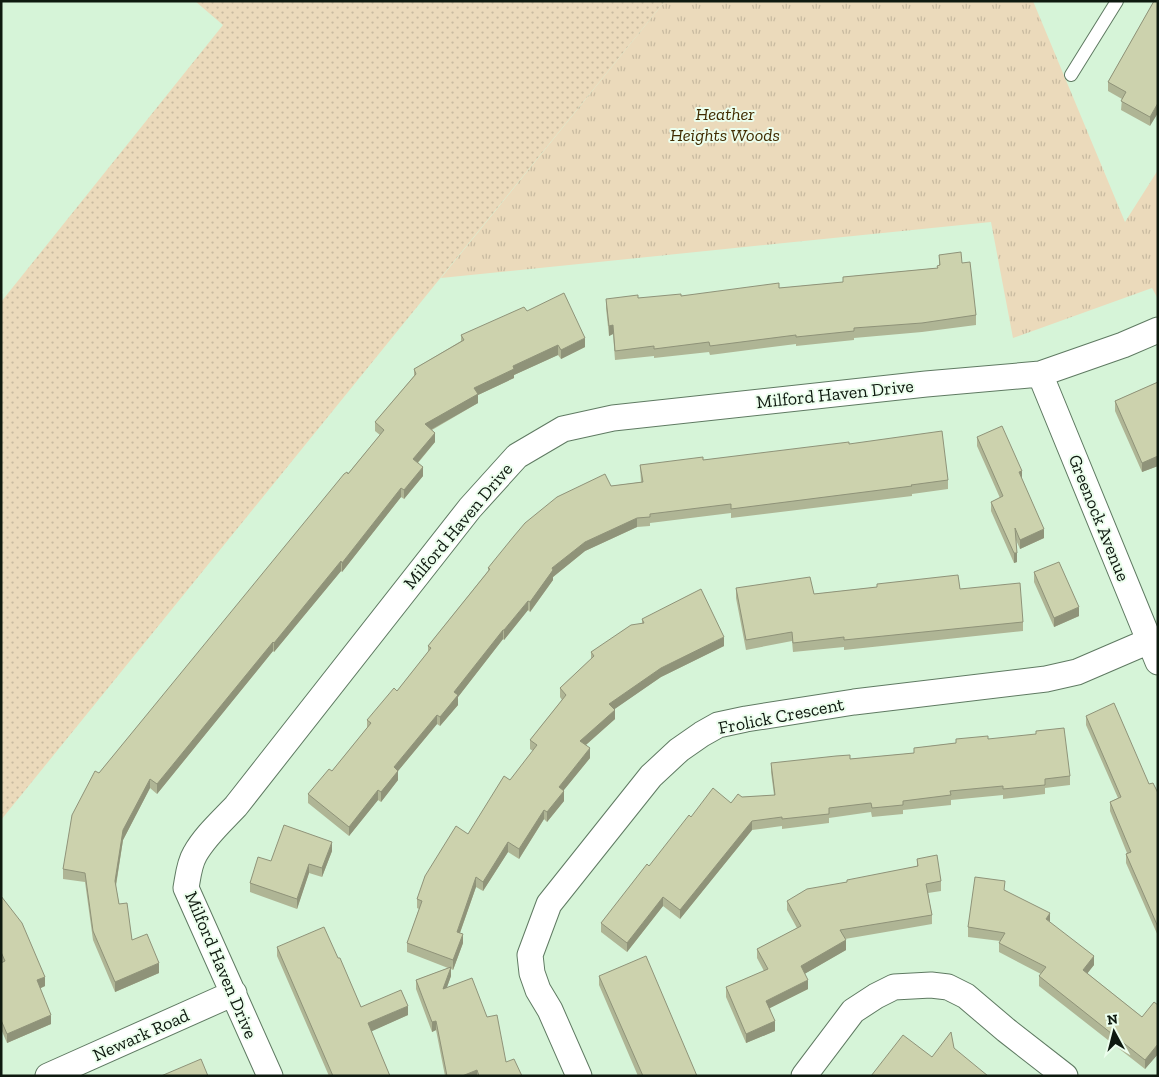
<svg xmlns="http://www.w3.org/2000/svg" width="1159" height="1077" viewBox="0 0 1159 1077" font-family="'Zilla Slab',serif">
  <defs>
    <pattern id="grass-dots" width="8" height="8" patternUnits="userSpaceOnUse" patternTransform="scale(1.25)"><rect width="8" height="8" fill="#ebdabb"/><path d="M2 2h.1M6 6h.1" fill="none" stroke="#c8baa0" stroke-width="1.8" stroke-linecap="round"/></pattern>
    <pattern id="park-tufts" width="24" height="20" patternUnits="userSpaceOnUse" patternTransform="scale(1.25)"><rect width="24" height="20" fill="#ebdabb"/><path d="M3 7l-1-3M5 7V3M7 7l1-3M15 17l-1-3M17 17v-4M19 17l1-3" fill="none" stroke="#c8baa0"/></pattern>
  </defs>
  <rect width="100%" height="100%" fill="#d6f4d8"/>
  <path fill="url(#grass-dots)" d="M195,1H665L1,820V302L223,25Z"/>
  <path fill="url(#park-tufts)" d="M665,1H1033L1125,222L1158,170V299L1152,288L1013,338L991,222L441,278Z"/>
  <g fill="none" stroke-linecap="round" stroke-linejoin="round">
    <g stroke="#5f7a62" stroke-width="14">
      <path id="lane" d="M1071,75L1117,1"/>
    </g>
    <g stroke="#5f7a62" stroke-width="27">
      <path id="street" d="M1040,374L1158,662
        M48,1076L234,993
        M270,1076L186,888C188,877 189,864 195,854C205,836 222,821 236,806L470,508L517,456L563,429L613,418L926,384L1040,374L1123,345L1158,330
        M579,1076L550,1010L538,990L532,973L530,955L549,904L651,776L679,750L702,734L718,725L746,719L854,702L1046,679L1077,672L1149,641
        M804,1076L853,1011L876,996L894,987L931,985L948,987L966,996L1006,1030L1065,1076"/>
    </g>
    <use href="#lane" stroke="#fff" stroke-width="12"/>
    <use href="#street" stroke="#fff" stroke-width="25"/>
  </g>
  <path fill="#afb595" d="M1154,1L1150,126L1121,110L1122,99L1108,91V82Z
    M939,255L962,263L976,315V325L922,332L854,338V340L796,346V344L710,355L709,352L654,358V356L615,360L613,334L609,336L606,308V299L638,298L681,296L779,288L843,282V277L937,268L939,265Z
    M527,311L585,347L561,359L558,355L514,375V378L478,395V403L432,430L435,442L418,463L423,476L404,499L401,497L342,572L341,571L274,652L273,651L157,794L150,788L123,840L116,886L119,904L132,940L159,973L115,992L93,940L85,882L63,879V869L99,773L380,435L375,431V422L414,376V369L461,341V335Z
    M1158,382V466L1142,472L1115,411V401Z
    M977,437L1022,480L1044,538L1020,549L1016,540L1017,562L1014,563L991,511V502L1000,498L977,446Z
    M849,444L948,480V489L912,494V496L731,518V513L650,523V526L637,527L585,551L553,577V580L530,612L528,610L504,640L503,639L458,697V705L440,726L437,724L398,771V780L381,802L378,800L349,836L308,803V794L332,771L367,728V720L397,691L428,652V646L488,571V568L611,486L641,482L640,465L703,460Z
    M1034,572L1079,616L1054,627L1034,582Z
    M877,584L960,589L1023,622V631L844,650V647L793,652L792,641L746,650L736,598V588L814,594L877,587Z
    M642,619L724,646L661,677L614,709L615,719L586,745L590,758L563,791L564,801L547,822L544,819L519,859L508,852L483,891L476,887L460,933L463,943L453,970L451,969V976L447,987L487,1017L506,1062L522,1076H445L436,1030L432,1032L416,989V980L448,968L407,952V943L419,909L417,908V899L533,751L530,749V740L562,700L560,697V688L591,659V652L642,623Z
    M1086,716L1149,784L1158,793V936L1126,863V854L1127,853L1110,811V802L1118,798L1086,725Z
    M988,739L1070,776V785L1045,788V794L1003,799V795L951,800V805L903,810V814L872,817L871,812L829,818V823L782,829V826L752,830L680,919L663,906L627,952L601,932V923L691,817L731,803L742,797L774,795L771,772V763L850,759L914,753V748Z
    M332,851L322,877L309,873L297,909L250,892V883L271,861Z
    M917,859L941,881V891L928,893L932,915V924L845,939L846,950L804,974L808,989L770,1008L775,1031L746,1043L726,997V987L764,971L757,958V949L797,928L787,910V901L847,882L917,866Z
    M1005,890L1050,922L1094,965L1087,973L1142,1017L1158,1005V1054L1145,1069L1039,986V976L1041,974L999,952V943L1000,941L968,937V927Z
    M1,896L45,986L40,988L51,1024L7,1043L1,1029Z
    M277,947L338,958L361,1007L408,1015L371,1031L390,1076H329L277,956Z
    M599,976L697,1076H638L599,985Z"/>
  <path fill="#8f9379" d="M1158,103V113L1150,126V117Z
    M613,325V334L609,336V326Z
    M585,338V347L561,359V350Z
    M558,345V355L514,375V378L478,395V403L425,433V424L474,388L513,366Z
    M435,433V442L413,468V459Z
    M1158,456V466L1142,472V463Z
    M423,467V476L404,499V490Z
    M1022,471V480L1019,472Z
    M401,488V497L342,572V563Z
    M637,518V527L585,551L553,577V580L530,612V602L552,568L585,542Z
    M1044,529V538L1020,549V540Z
    M1014,553H1017V562L1014,563Z
    M341,561V571L274,652V643Z
    M528,601V610L504,640V630Z
    M1079,607V616L1054,627V618Z
    M503,630V639L458,697V705L440,726V717L454,692Z
    M724,637V646L661,677L609,713V704L661,668Z
    M273,642V651L157,794V784Z
    M615,710V719L580,750V741Z
    M437,715V724L398,771V780L381,802V792L394,767Z
    M590,748V758L559,796V787Z
    M150,779V788L123,840L115,890V881L123,830Z
    M378,790V800L349,836V827Z
    M564,791V801L547,822V812Z
    M544,810V819L519,859V849Z
    M752,821V830L680,919V910Z
    M332,842V851L322,877V868Z
    M508,842V852L483,891V882Z
    M309,864V873L297,909V899Z
    M476,877V887L457,941V932Z
    M663,897V906L627,952V943Z
    M1050,913V922L1046,919Z
    M463,934V943L453,970V960Z
    M846,940V950L801,976V966Z
    M1094,956V965L1083,979V970Z
    M159,963V973L115,992V982Z
    M451,967V976L443,998V989Z
    M45,977V986L37,990V980Z
    M808,980V989L766,1010V1001Z
    M408,1006V1015L368,1033V1023Z
    M51,1015V1024L7,1043V1034Z
    M436,1021V1030L432,1032V1022Z
    M775,1021V1031L746,1043V1034Z
    M1158,1044V1054L1145,1069V1060Z
    M477,1070V1076H462Z"/>
  <path fill="#ccd2ad" stroke="#8f9379" d="M1154,1H1158V103L1150,117L1121,101L1126,92L1108,82Z
    M961,252L962,263L970,262L976,315L922,323L854,328V331L796,337V335L710,346L709,342L654,349V346L615,351L613,325L609,326L606,299L638,295V298L681,294V296L779,283V288L843,282V277L938,268L937,266L940,265L939,255Z
    M564,293L585,338L561,350L558,345L513,366L514,369L474,388L478,394L425,424L435,433L413,459L423,467L404,490L401,488L342,563L341,561L274,643L273,642L157,784L150,779L123,830L115,881L119,904L127,903L132,940L147,934L159,963L115,982L93,931L85,873L63,869L72,815L95,771L99,773L344,474L347,472L348,474L384,430L375,422L416,374L414,369L464,340L461,335L524,307L527,311Z
    M1158,382V456L1142,463L1115,401Z
    M1002,426L1022,471L1019,472L1044,529L1020,540L1015,528L1017,553H1014L991,502L1003,496L977,437Z
    M942,431L948,480L911,485L912,486L731,509V504L650,514V517L637,518L585,542L552,568L553,570L530,602L528,601L504,630H503L454,692L458,695L440,717L437,715L394,767L398,771L381,792L378,790L349,827L308,794L329,769L332,771L371,723L367,720L394,688L397,691L431,648L428,646L490,569L488,568L514,536L525,523L557,497L605,474L611,486L643,482L640,465L703,457V460L849,442V444Z
    M1059,562L1079,607L1054,618L1034,572Z
    M958,575L960,589L1020,583L1023,622L844,640V637L793,643L792,632L746,640L736,588L810,577L814,594L877,587V584Z
    M701,589L724,637L661,668L609,704L615,710L580,741L590,748L559,787L564,791L547,812L544,810L519,849L508,842L483,882L476,877L457,932L463,934L453,960L407,943L422,901L417,899L425,876L456,826L468,834L504,776L510,780L537,745L530,740L566,695L560,688L594,656L591,652L631,625L644,623L642,619Z
    M1114,703L1149,784L1153,783L1158,793V927L1126,854L1131,852L1110,802L1121,797L1086,716Z
    M1064,728L1070,776L1045,779V785L1003,789V786L950,791L951,795L903,801V805L872,808L871,803L829,808V814L782,819V817L752,821L680,910L663,897L627,943L601,923L647,864L649,866L689,815L691,817L713,788L731,803L738,794L742,797L775,795L771,763L836,756L850,755V759L914,753V748L956,743V739L988,736V739L1036,734V731Z
    M284,825L332,842L322,868L309,864L297,899L250,883L258,857L271,861Z
    M937,855L941,881L926,884L932,915L840,930L846,940L801,966L808,980L766,1001L775,1021L746,1034L726,987L768,969L757,949L801,926L787,901L807,889L847,882V880L918,866L917,859Z
    M975,877L1005,881L1004,890L1050,913L1046,919L1094,956L1083,970L1142,1017L1154,1002L1158,1005V1044L1145,1060L1039,976L1046,967L999,943L1005,933L968,927Z
    M1,896L22,923L45,977L37,980L51,1015L7,1034L1,1020V963L5,961L1,952Z
    M324,927L338,958H340L361,1007L401,990L408,1006L368,1023L390,1076H333L277,947Z
    M646,956L697,1076H643L599,976Z
    M451,967L443,989L472,978L487,1017L497,1015L506,1062L514,1059L522,1076H479L477,1070L462,1076H447L436,1021L432,1022L416,980Z
    M951,1032L954,1048L988,1076H871L903,1035L932,1057Z
    M201,1059L208,1076H161Z"/>
  <g text-anchor="middle" stroke-width="4" stroke-linejoin="round" paint-order="stroke">
    <g font-size="18" font-style="italic" fill="#402c00" stroke="#ecfeed">
      <text x="725" y="120">Heather<tspan x="725" dy="21">Heights Woods</tspan></text>
    </g>
    <g font-size="18" fill="#0e190f" stroke="#ecfeed">
      <text transform="translate(835 394) rotate(-6)" y="6">Milford Haven Drive</text>
      <text transform="translate(1099 518) rotate(68)" y="6">Greenock Avenue</text>
      <text transform="translate(458 526) rotate(-50)" y="6">Milford Haven Drive</text>
      <text transform="translate(781 716) rotate(-11)" y="6">Frolick Crescent</text>
      <text transform="translate(221 965) rotate(67)" y="6">Milford Haven Drive</text>
      <text transform="translate(141 1035) rotate(-24)" y="6">Newark Road</text>
    </g>
  </g>
  <rect width="1159" height="1077" fill="none" stroke="#0e190f" stroke-width="5"/>
  <g transform="translate(1114 1032) rotate(353)" stroke="#ecfeed" stroke-width="4" paint-order="stroke">
  <path d="M0-4L9 19L0 12L-9 19Z" fill="#0e190f"/>
  <text y="-8" font-size="14" font-weight="bold" text-anchor="middle" fill="#0e190f">N</text>
  </g>
</svg>
